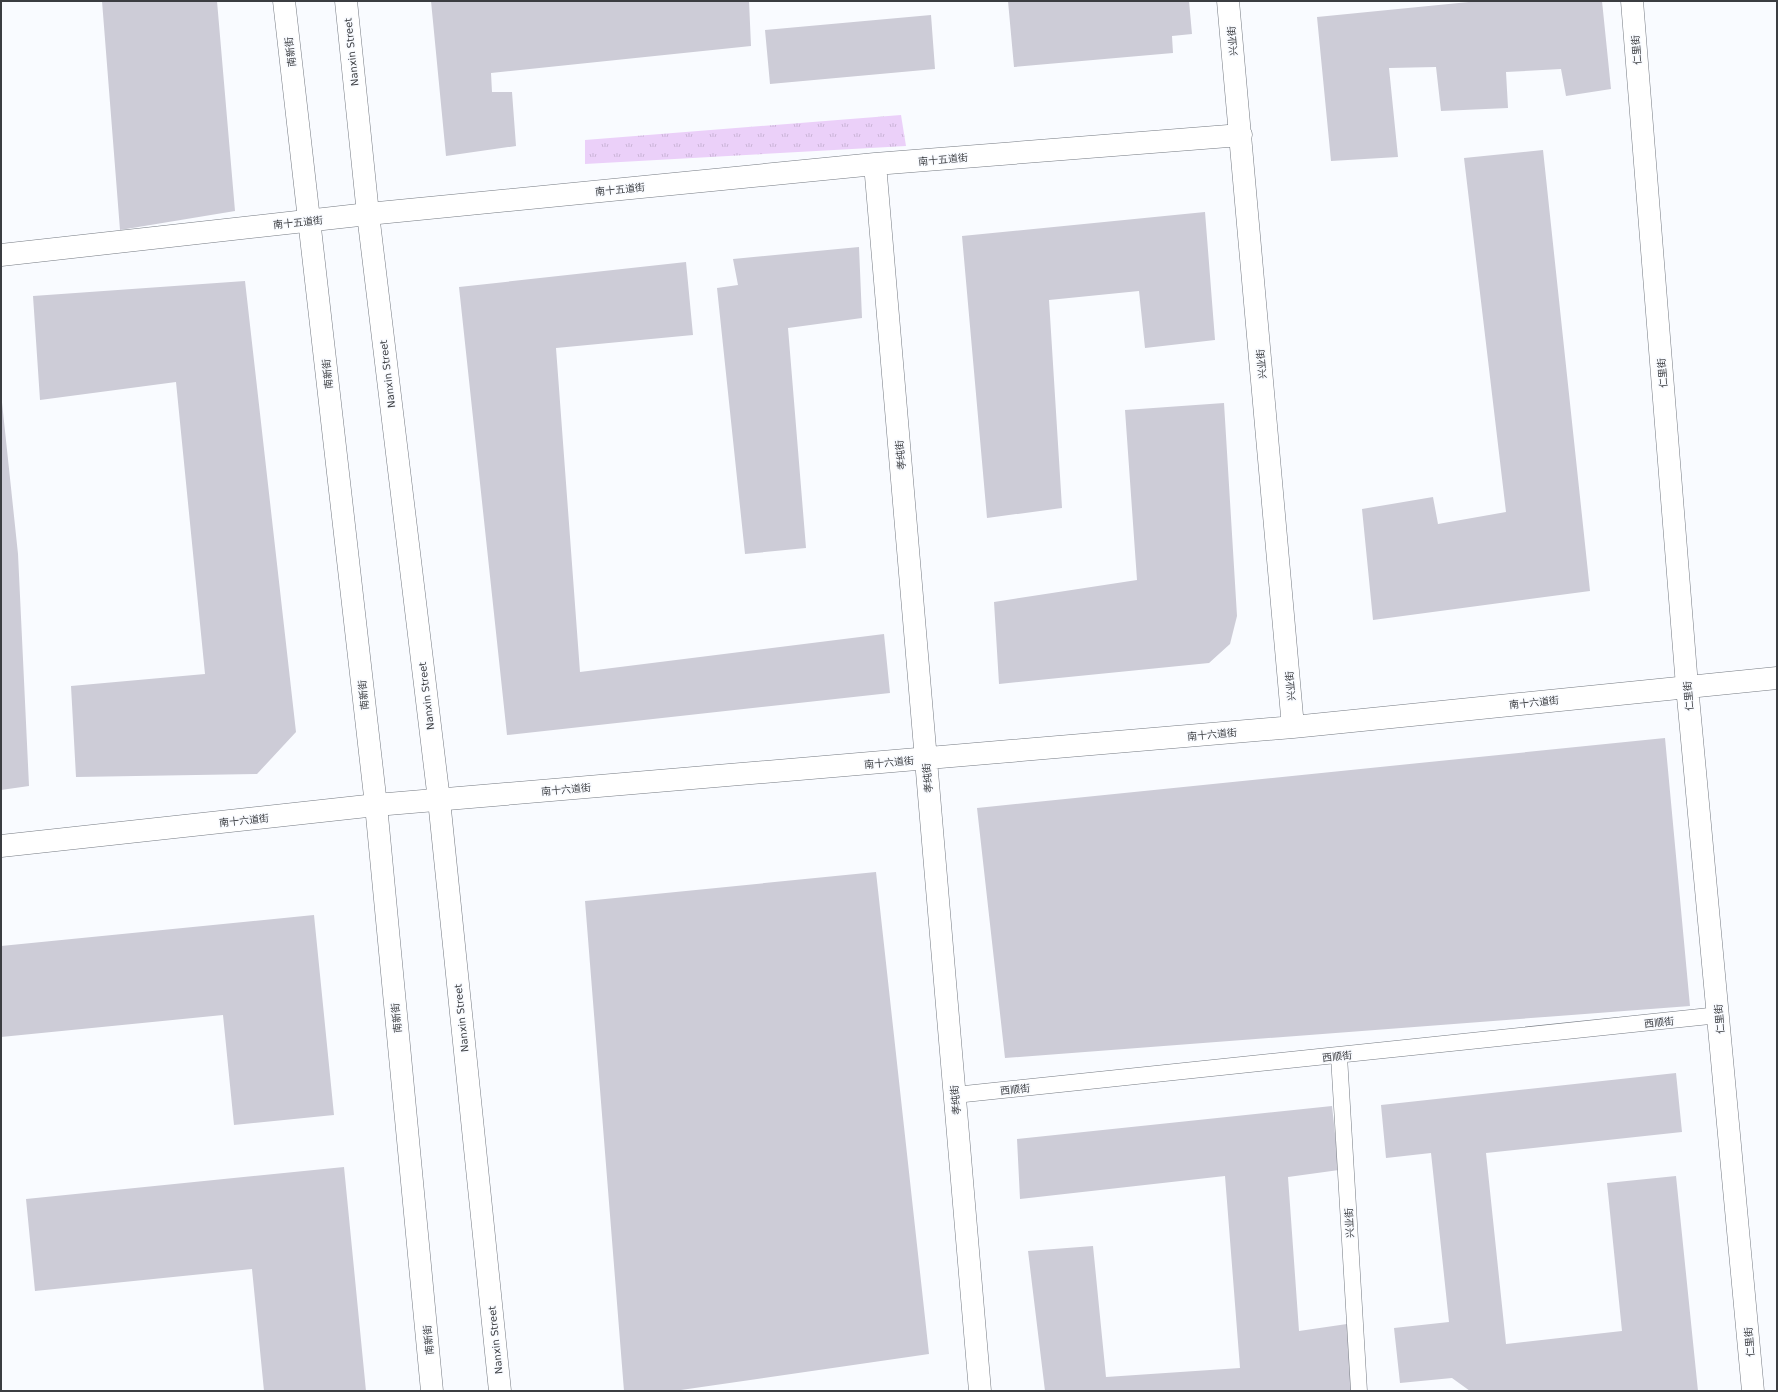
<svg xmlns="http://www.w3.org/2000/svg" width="1778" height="1392" viewBox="0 0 1778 1392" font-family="'DejaVu Sans','Noto Sans SC',sans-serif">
  <defs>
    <pattern id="grass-tufts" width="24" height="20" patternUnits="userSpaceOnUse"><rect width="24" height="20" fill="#ebd0f9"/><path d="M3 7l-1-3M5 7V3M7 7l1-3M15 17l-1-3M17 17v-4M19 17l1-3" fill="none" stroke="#cab4d7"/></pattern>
  </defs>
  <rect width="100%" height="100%" fill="#f9fbff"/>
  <path fill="url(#grass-tufts)" d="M901,115L906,146L585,164V140Z"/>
  <path fill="#cdccd7" d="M102,1H217L235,211L120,230Z
    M431,1H749L751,46L491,73L492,92H512L516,146L446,156Z
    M1008,1H1189L1192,34L1172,36L1173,53L1014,67Z
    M1479,1H1602L1611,89L1566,96L1561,69L1506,72L1508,108L1441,111L1436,67L1389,68L1398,157L1331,161L1317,17Z
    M931,15L935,69L770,84L765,30Z
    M1543,150L1590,591L1373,620L1362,509L1433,497L1438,524L1506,512L1464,158Z
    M1205,212L1215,340L1145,348L1139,291L1049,300L1062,508L987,518L962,236Z
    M859,247L862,318L788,328L806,548L745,554L717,288L738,285L733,259Z
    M686,262L693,335L556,348L580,672L884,634L890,693L507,735L459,287Z
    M245,281L296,732L257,774L76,777L71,686L205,674L176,382L40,400L33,296Z
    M1,393L18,554L29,786L1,790Z
    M1224,403L1237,616L1230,644L1209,663L999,684L994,602L1137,580L1125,410Z
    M1665,738L1690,1006L1005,1058L977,808Z
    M876,872L929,1354L674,1391H624L585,901Z
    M314,915L334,1115L234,1125L223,1015L1,1037V946Z
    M1676,1073L1682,1132L1486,1153L1506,1344L1622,1331L1607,1183L1676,1176L1698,1391H1470L1452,1378L1400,1383L1394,1328L1449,1322L1431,1153L1386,1158L1381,1105Z
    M1332,1106L1339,1170L1288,1177L1299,1331L1347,1324L1354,1391H1045L1028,1251L1093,1246L1106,1377L1240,1368L1225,1176L1020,1199L1017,1139Z
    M344,1167L366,1391H264L252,1269L35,1291L26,1199Z"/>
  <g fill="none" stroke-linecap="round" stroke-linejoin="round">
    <g stroke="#757a82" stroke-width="17">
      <path id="service" d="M1339,1056L1359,1391
        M955,1095L1719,1015"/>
    </g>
    <g stroke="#757a82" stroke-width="23">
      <path id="tertiary" d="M1228,1L1293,727
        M1632,1L1687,686L1753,1391
        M875,164L980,1391
        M1,255L368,214L875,164L1241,135
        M1,846L376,805L1293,727L1777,678"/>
    </g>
    <g stroke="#757a82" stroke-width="23">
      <path id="secondary" d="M284,1L376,805L432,1391
        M346,1L368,214L439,800L500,1391"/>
    </g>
    <use href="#service" stroke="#fff" stroke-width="16"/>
    <use href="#tertiary" stroke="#fff" stroke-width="22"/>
    <use href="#secondary" stroke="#fff" stroke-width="22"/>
  </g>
  <g text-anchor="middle" stroke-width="3" stroke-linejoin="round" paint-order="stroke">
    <g font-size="10" fill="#3b3d41" stroke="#f9fbff">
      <text transform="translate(1232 41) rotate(-95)" y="4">兴业街</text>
      <text transform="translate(1636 50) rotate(-95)" y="4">仁里街</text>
      <text transform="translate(290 52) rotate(-97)" y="4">南新街</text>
      <text transform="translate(351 52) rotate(-96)" y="4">Nanxin Street</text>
      <text transform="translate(943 159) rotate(-5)" y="4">南十五道街</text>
      <text transform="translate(620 189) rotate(-6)" y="4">南十五道街</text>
      <text transform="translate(298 222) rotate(-6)" y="4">南十五道街</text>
      <text transform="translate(1261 364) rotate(-95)" y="4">兴业街</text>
      <text transform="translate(1662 373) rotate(-95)" y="4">仁里街</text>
      <text transform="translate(327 374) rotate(-96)" y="4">南新街</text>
      <text transform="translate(387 374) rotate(-97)" y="4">Nanxin Street</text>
      <text transform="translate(900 455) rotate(-95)" y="4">孝纯街</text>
      <text transform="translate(1290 686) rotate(-95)" y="4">兴业街</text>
      <text transform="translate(363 695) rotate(-96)" y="4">南新街</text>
      <text transform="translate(426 696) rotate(-97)" y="4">Nanxin Street</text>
      <text transform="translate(1688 696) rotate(-95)" y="4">仁里街</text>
      <text transform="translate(1534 702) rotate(-6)" y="4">南十六道街</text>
      <text transform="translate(1212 734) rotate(-5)" y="4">南十六道街</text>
      <text transform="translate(889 762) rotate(-5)" y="4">南十六道街</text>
      <text transform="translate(927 778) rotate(-95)" y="4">孝纯街</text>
      <text transform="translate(566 789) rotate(-5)" y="4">南十六道街</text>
      <text transform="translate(244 820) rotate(-6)" y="4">南十六道街</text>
      <text transform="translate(396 1018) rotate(-96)" y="4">南新街</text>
      <text transform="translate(461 1018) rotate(-96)" y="4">Nanxin Street</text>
      <text transform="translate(1719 1019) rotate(-95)" y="4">仁里街</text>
      <text transform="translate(1659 1022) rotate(-6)" y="4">西顺街</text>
      <text transform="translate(1337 1056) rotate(-6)" y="4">西顺街</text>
      <text transform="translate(1015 1089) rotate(-6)" y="4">西顺街</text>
      <text transform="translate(955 1100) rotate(-95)" y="4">孝纯街</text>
      <text transform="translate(1349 1223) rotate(-93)" y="4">兴业街</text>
      <text transform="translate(428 1340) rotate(-96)" y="4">南新街</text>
      <text transform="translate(495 1340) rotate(-96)" y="4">Nanxin Street</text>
      <text transform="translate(1749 1342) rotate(-95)" y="4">仁里街</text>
    </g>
  </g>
  <rect width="1778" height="1392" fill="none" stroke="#3b3d41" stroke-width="4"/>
</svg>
